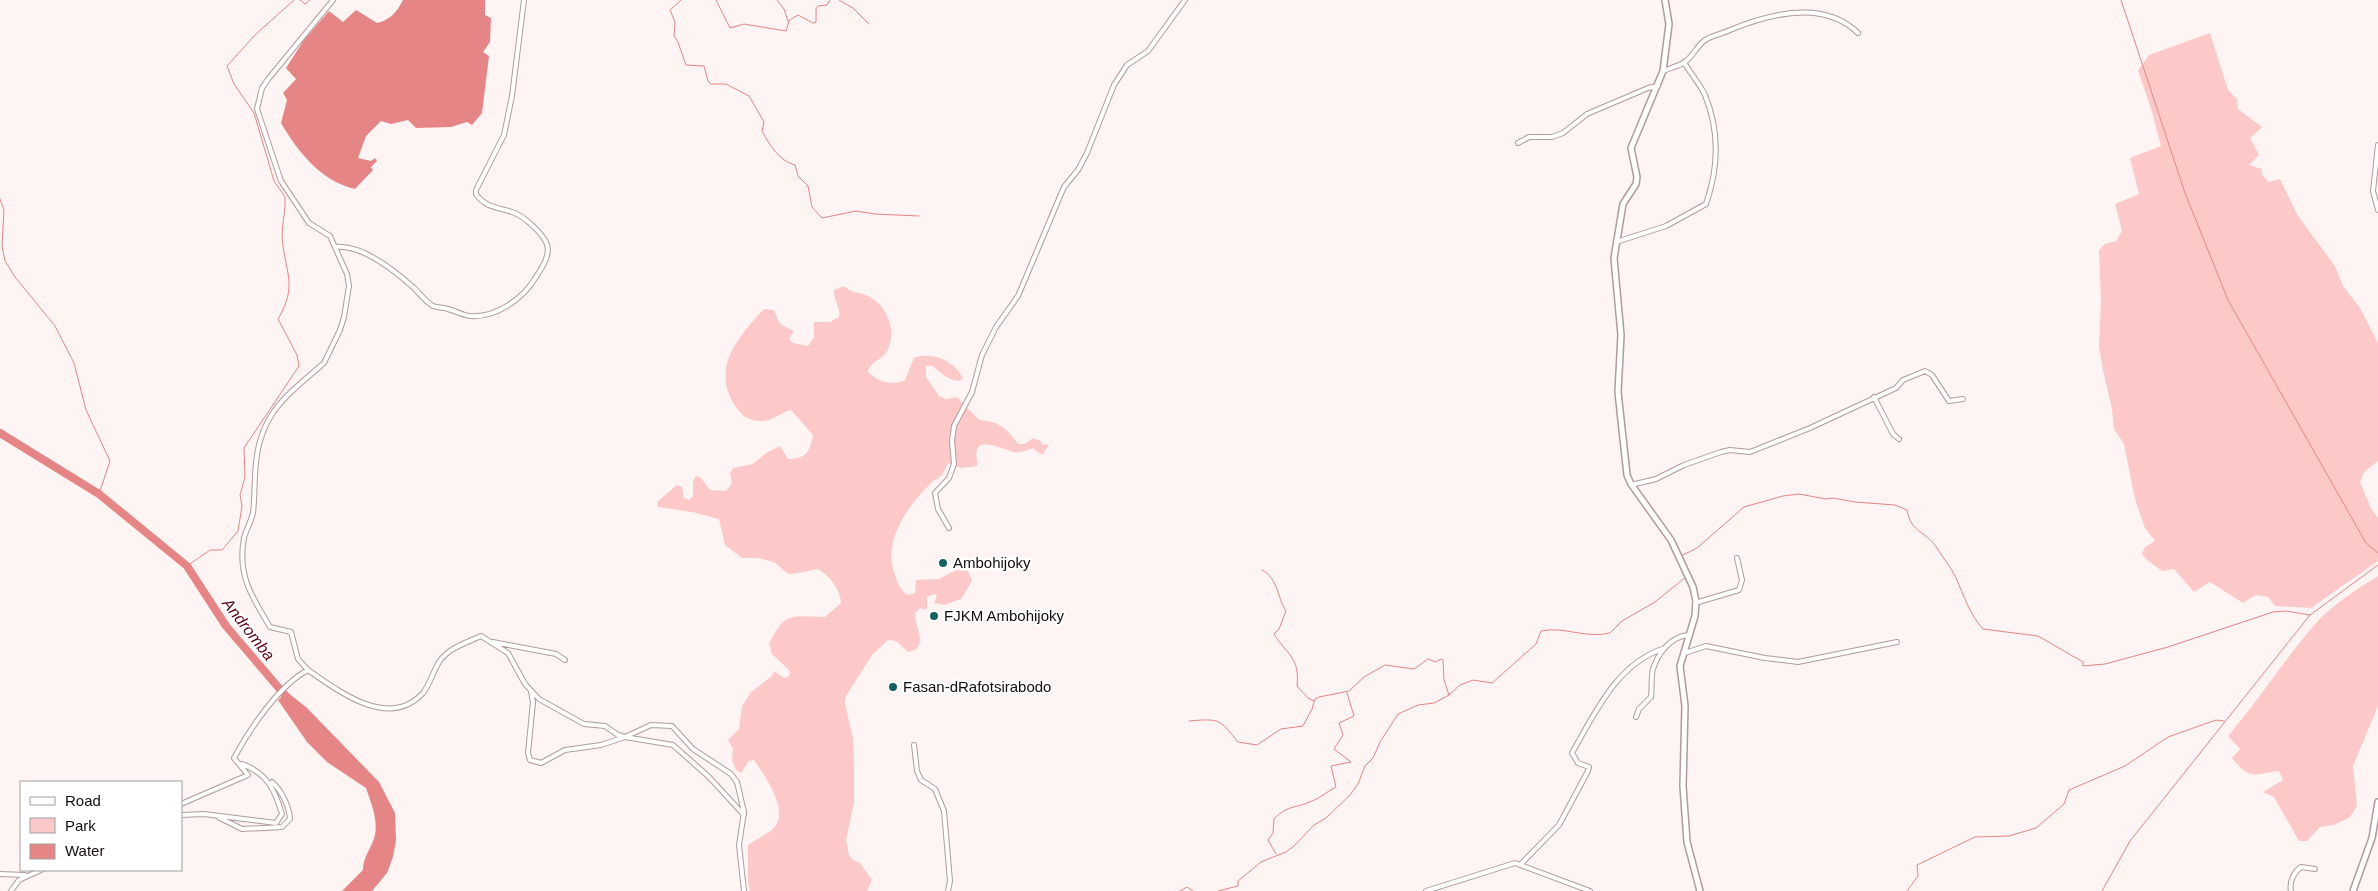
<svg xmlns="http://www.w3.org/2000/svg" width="2378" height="891" viewBox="0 0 2378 891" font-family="Arial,sans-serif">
  <rect width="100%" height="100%" fill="#fdf4f3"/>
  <path fill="#fcc9c8" d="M2210,33L2228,90L2237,99L2238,109L2262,127L2250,138L2259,155L2249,165L2262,169L2261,173L2268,182L2280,179L2298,216L2335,266L2343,286L2360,308L2378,343V461L2364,472L2360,482L2371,508L2378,518V561L2311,608L2275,606L2268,597L2256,595L2243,603L2210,582L2194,592L2174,569L2162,571L2147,560L2142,554L2145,547L2155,541L2145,528L2135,499L2124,444L2114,429L2112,409L2103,370L2099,347L2101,302L2099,250L2105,244L2116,241L2122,231L2115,204L2139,194L2130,158L2161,146L2152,112L2138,70L2149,55Z
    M844,286C854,295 857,291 868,296C887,305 897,330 888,349C884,360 871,360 868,372C878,382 892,386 905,380L914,358C931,351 956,361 963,379C954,385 940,373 933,366H926V377L939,396L946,399L957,397L979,420C998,421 1007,428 1018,444H1024L1034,438L1040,441L1042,444L1049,445L1042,455L1033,448C1028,450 1019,453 1014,452C1007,451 980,437 977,450C975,455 978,461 977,466L961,468L948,463C946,467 944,473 941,476C938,479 934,480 931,483C909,505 883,539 894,572C897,581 900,591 908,595L915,593L916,580L939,579L956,570L968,571L972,581L961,599L944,605L934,603L937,596L934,594L927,597V608L925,610L920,608L915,613C915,628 930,648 908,652L896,641L888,640L872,655L846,696L845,703L853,739L854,771V803L846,840L849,855L853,860L860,863L872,880L867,891H750L748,883V845C755,840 769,833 774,828C790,810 764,775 754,760L749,761L741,773L736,770L732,760L733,749L728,740L739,729L742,706L751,692L772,676L774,671L784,678L789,676L790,671L772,654L769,644C785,611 791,616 825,617L841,603C841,590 829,575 818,569L792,574L787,573L774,562L758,558H742L725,545L719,519L692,512L658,507L657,502L677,485L682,487L684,498L689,500L693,496V481L696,476L701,478L710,490L726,491L732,483L730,473L733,468L753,464L766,453L780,446L788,459C806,459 810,452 813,435L791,410C780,413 772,421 762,421C747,421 741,415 734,404C711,367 739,336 764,309L774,310L780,324L794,331L789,339L793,343L808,346L814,337V322H830L839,317C841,307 833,300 834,290Z
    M2378,576V706L2353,766L2357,806L2350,817L2334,825L2320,827L2307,841H2299L2274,797L2263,792L2283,780L2279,771C2252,774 2251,781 2232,758L2240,749L2228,736C2259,700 2284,660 2315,624C2332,605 2357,589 2378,576Z"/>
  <path fill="#e68586" d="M403,0H485V15L491,18L490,42L483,52L489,56L482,113L472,125L467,122L451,127L416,128L408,120L391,124L381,121L366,136L358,158L371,161L375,158L377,161L371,167L373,170L355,189C321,181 298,152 281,123L287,100L283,93L296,79L286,68L304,40L329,11L343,22L356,10L377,23C390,20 397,12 403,0Z
    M287,692L307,708L379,782L395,813L396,840L393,857L387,873L372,891H342L363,870C363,856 372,848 375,835C378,819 371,803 366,788L327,762L307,742L278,700Z"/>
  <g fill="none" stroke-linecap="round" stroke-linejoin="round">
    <path stroke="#e68586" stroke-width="1" d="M300,0L305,4L310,0
      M681,0L670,10L675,22L674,36L678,42L686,65L704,66L708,81L711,84H726L749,96L764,122L762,131C769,144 779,161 795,165L798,176L808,186L812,207L822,218L856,211L875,214L919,216
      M716,0L730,28L744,24L786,31L789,21
      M777,0L784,9L788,21L798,15L813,23L816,22V9L818,6L827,5L830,0
      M839,0L853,8L869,24
      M2121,0L2185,193L2228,300L2366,543L2378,553
      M0,199L4,210L2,246L5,261L15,277L55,326L74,363L86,410L110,461L99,494
      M1681,556L1697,548L1744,507L1783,496L1799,494L1826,499L1833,498L1855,502L1895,505L1907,510C1911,533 1926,531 1937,548C1943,558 1951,567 1956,578C1964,596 1970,615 1983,629L2038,636L2083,662V666L2105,664L2168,647L2273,612L2286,611L2310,615
      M187,566L210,550H222L238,531L242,506L240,495L245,477L244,448L299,366L297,355L278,319C299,284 284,271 282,236C282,223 286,210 285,197L274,181L254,113L234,84L227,66L256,34L294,0
      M1262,570C1278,578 1277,597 1286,611L1279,629L1274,634C1287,655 1300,657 1297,686L1308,698L1314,701
      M1189,721C1221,718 1220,720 1238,742L1257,745L1281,729L1303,726L1312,709L1315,699L1319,697L1349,691L1364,677L1385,665L1414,669L1428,659L1436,662L1441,659L1443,660L1444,680L1449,695
      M1276,854L1268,840L1273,833L1274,819C1289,804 1295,809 1312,801C1321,798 1327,791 1336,787L1331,766L1351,762L1334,749L1343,735L1339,723L1354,716L1347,693
      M1180,891L1187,887L1193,891
      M1218,891L1238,886V881L1261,862L1286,852L1294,846L1314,825L1326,818L1350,795L1358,784L1365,766L1373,758L1380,742L1398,714L1418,705L1434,703L1449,695L1460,685L1473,680L1492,683L1536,644L1541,631C1565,626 1585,639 1610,633L1622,621L1655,602L1686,577
      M1907,891L1918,876L1917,865L1975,837L2009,836L2036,828L2064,804L2069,790L2125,766L2168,737L2216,720L2224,721
      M2102,891L2130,841L2310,615L2378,565"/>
    <path stroke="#e68586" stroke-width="8" d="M0,433L99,494L187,566L226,626L290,701"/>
    <g stroke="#b09b9a" stroke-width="6">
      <path id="street" d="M1663,71C1670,68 1679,66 1685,62C1693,56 1697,46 1705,40C1713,35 1722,34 1730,30C1771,13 1824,0 1858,33
        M1518,143L1529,137H1552L1563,133L1587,114L1648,88L1658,86
        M2378,145L2373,191L2378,210
        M1616,242L1666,226L1706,204C1719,167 1720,132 1705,95C1700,84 1690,73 1684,62
        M335,247C362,244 394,270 414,288C420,294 426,302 433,306C438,308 443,307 448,309C456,311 462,315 470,316C496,318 523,299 536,277C542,268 552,253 546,242C540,231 524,216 512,212C497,207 486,208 476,194V190L504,135L512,96L524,0
        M1874,397L1893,434L1899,439
        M1631,485L1656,479L1684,465L1721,452L1730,450L1750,452L1810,428L1896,388L1903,380L1925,371L1932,375L1949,401L1963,399
        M949,528L938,509L935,493L949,478L954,464L952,441L954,426L972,392L982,355L996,327L1018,296L1064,187L1078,170L1087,153L1114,85L1127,65L1148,51L1185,0
        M1695,603L1739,590L1742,580L1737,558
        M493,642L556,654L565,660
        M1685,653L1706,646L1765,658L1798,662L1897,642
        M308,670L298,659L291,632L270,627C252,597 237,575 244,538C246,530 251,522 253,513C255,497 254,480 256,463C261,411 289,394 324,363L340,330L344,317L349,286L347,274L330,236L309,223L281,181L257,109L262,88L269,78L333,0
        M531,692L533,702L528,753L530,760L541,763L565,750L601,745L625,737L673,745L709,777L744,815
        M1636,717L1639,709L1651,697C1652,690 1651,674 1653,669C1658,653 1671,636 1689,635
        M914,745L917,771L921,780L935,789L944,811L950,881L948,891
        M181,804L248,775L234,758C249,730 279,685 308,670C340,692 389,730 423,693C430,684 433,672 439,662C448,648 466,643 481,636L508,653L525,684L539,699L584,724L605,726L618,735L625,737L651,725L672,726L693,749L731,774L737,782L744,812L739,845L744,891
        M181,815L204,814L276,823L282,814C275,790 267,773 242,764
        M218,817L242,829L282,827L290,819C289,806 282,791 272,782
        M1521,864L1559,825L1588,771L1589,767L1578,763L1572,753C1595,713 1617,663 1665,648
        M0,874L25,875
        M11,891L19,880L41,870
        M1426,891L1515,863L1590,891
        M2291,891C2289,882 2294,872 2301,867L2315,869"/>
    </g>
    <g stroke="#b09b9a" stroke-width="8">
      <path id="secondary" d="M1665,0L1669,24L1663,71L1631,148L1637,177L1636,184L1623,204L1614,258L1621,335L1618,392L1627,475L1631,484L1671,540L1693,587L1696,601L1695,616L1680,666L1685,706L1683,786L1687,842L1700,891
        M2353,891L2372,838L2378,802"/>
    </g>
    <use href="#street" stroke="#fff" stroke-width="4"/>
    <use href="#secondary" stroke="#fff" stroke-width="5"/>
  </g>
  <g fill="#13625e" stroke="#fff" stroke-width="2">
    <circle cx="943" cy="563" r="5"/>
    <circle cx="934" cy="616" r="5"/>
    <circle cx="893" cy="687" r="5"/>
  </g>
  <g text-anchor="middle" stroke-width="4.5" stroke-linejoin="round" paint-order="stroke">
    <g font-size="15" fill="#140d0c" stroke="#fff" text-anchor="start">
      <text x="953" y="568">Ambohijoky</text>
      <text x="944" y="621">FJKM Ambohijoky</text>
      <text x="903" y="692">Fasan-dRafotsirabodo</text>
    </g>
    <g font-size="16" font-style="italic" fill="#5f0515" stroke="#fff">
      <text transform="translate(249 629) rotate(52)" y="6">Andromba</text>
    </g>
  </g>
  <rect x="20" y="781" width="162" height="90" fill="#ffffff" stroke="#a19e9e"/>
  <rect x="30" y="797" width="25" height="8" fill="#ffffff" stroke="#a19e9e"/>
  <text x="65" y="806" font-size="15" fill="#140d0c">Road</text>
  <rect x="30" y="818" width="25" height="15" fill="#fcc9c8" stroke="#a19e9e"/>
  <text x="65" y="831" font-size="15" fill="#140d0c">Park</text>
  <rect x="30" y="844" width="25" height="15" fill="#e68586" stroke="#a19e9e"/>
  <text x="65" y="856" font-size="15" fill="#140d0c">Water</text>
</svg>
